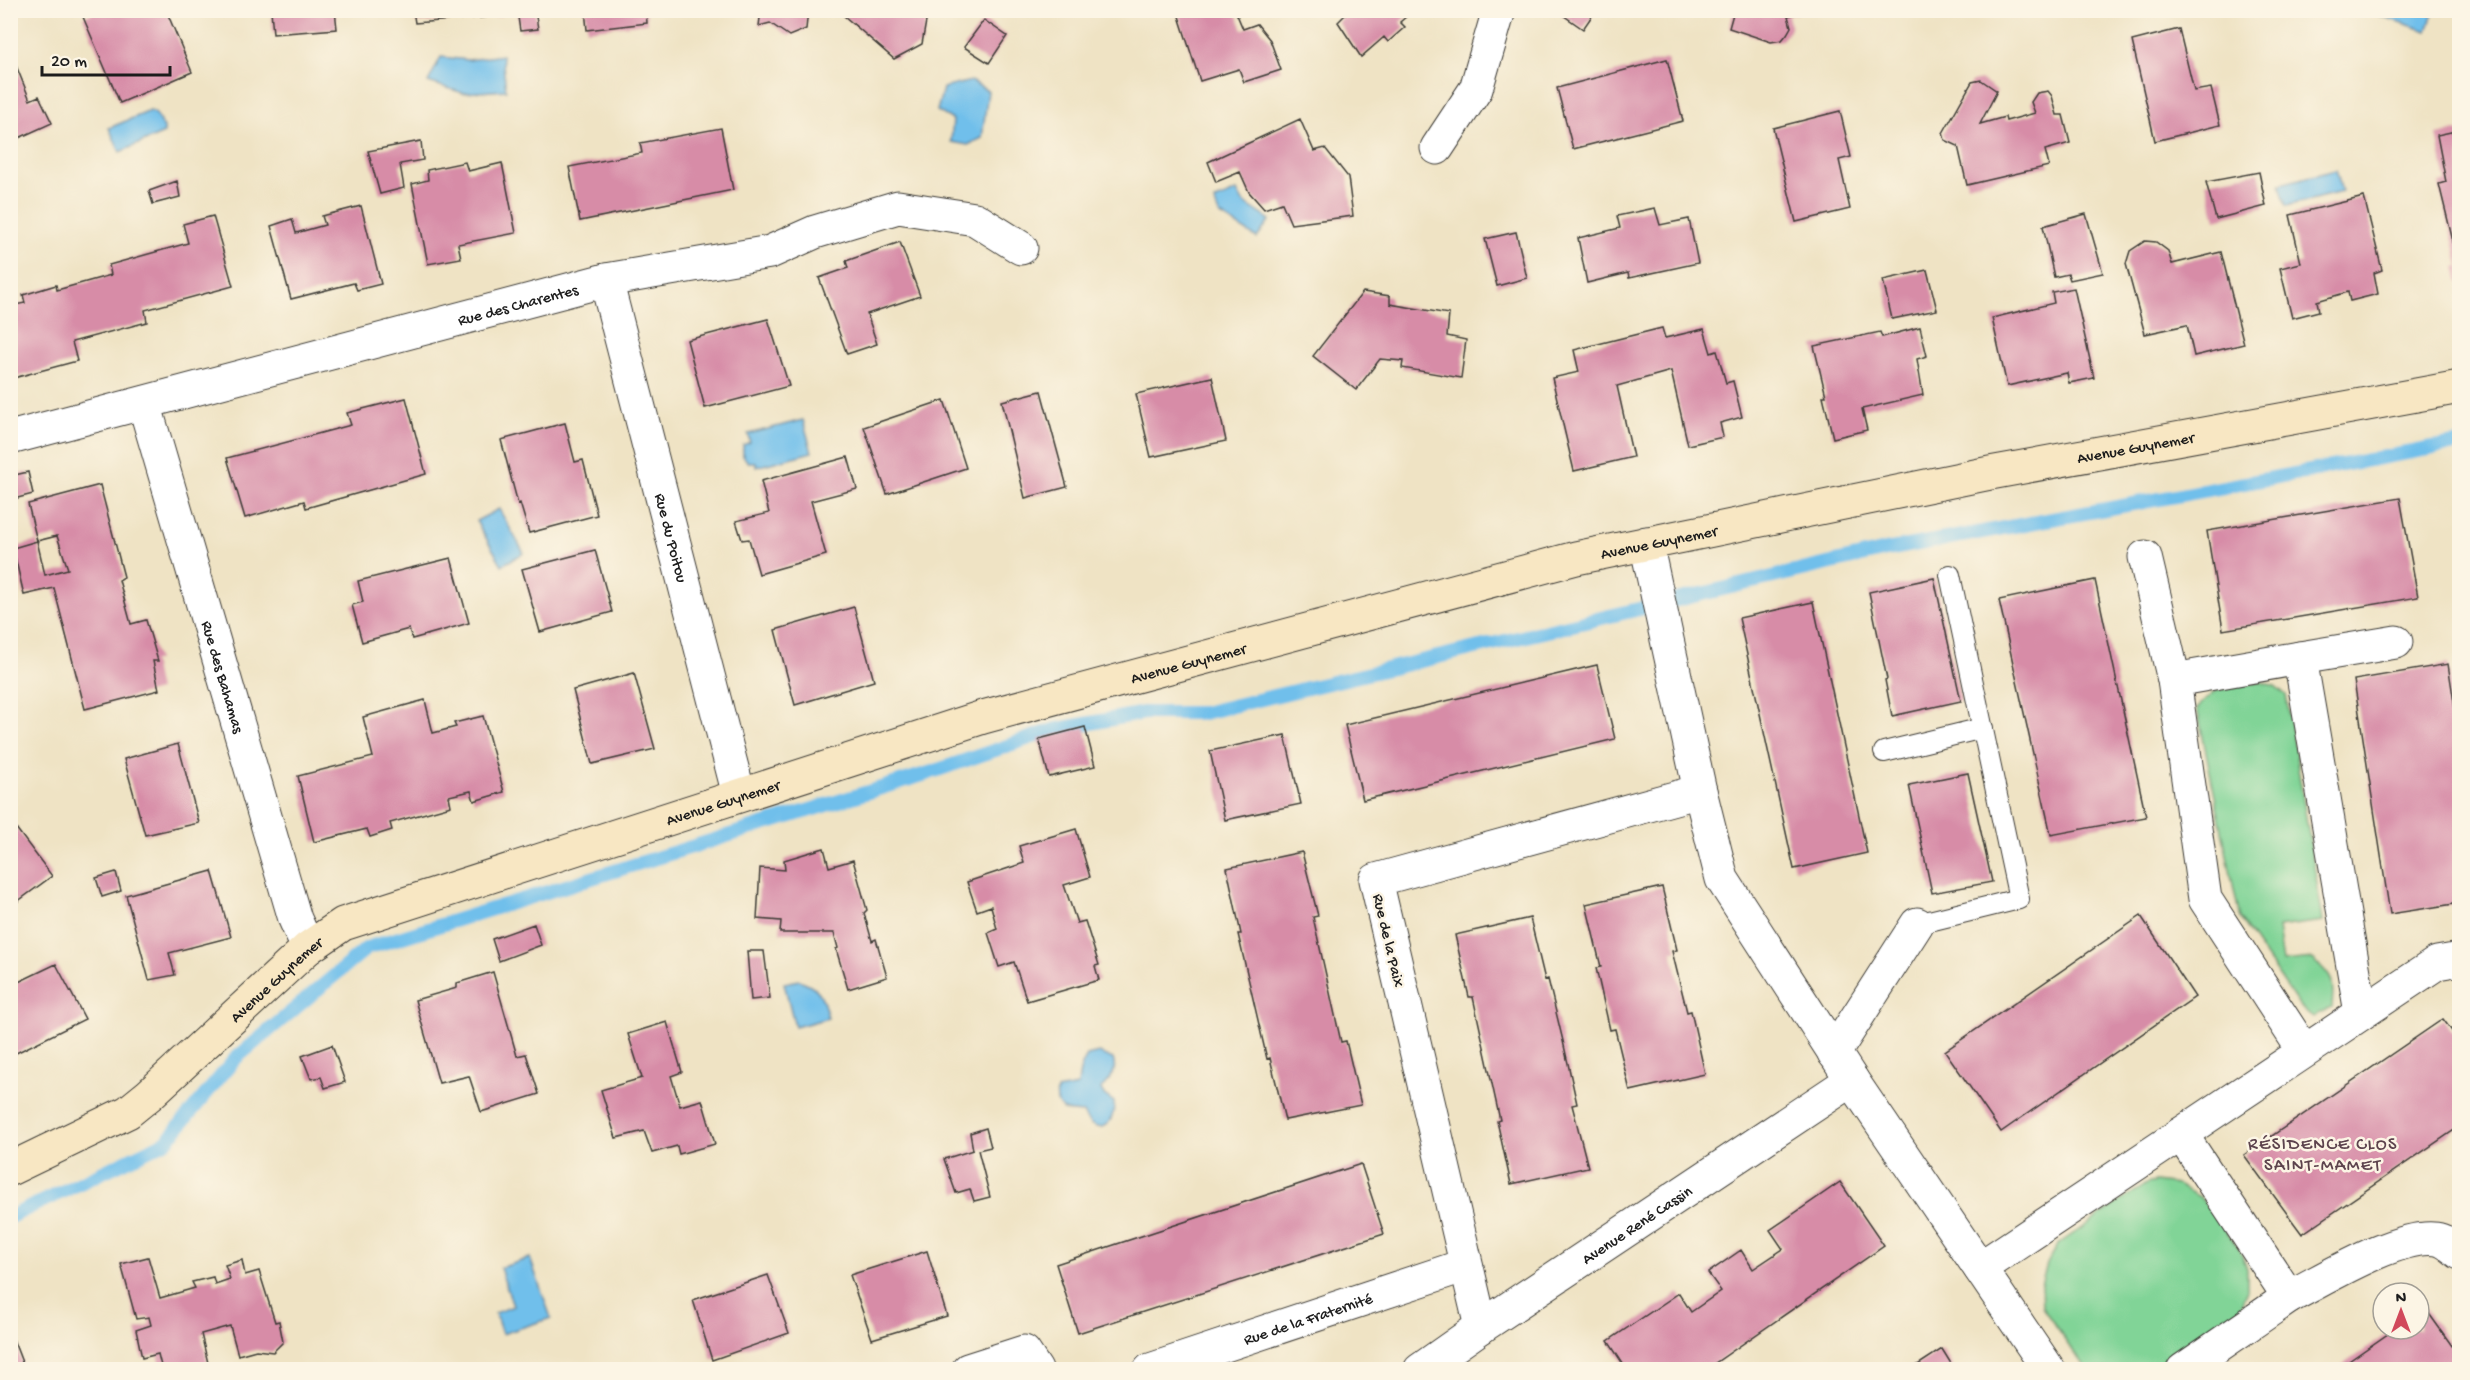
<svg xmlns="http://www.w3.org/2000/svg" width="2470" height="1380" viewBox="0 0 2470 1380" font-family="'Gochi Hand',sans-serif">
  <rect width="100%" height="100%" fill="#fcf5e5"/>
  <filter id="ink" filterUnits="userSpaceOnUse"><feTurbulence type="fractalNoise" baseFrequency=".0167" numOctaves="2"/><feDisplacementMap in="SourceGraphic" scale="12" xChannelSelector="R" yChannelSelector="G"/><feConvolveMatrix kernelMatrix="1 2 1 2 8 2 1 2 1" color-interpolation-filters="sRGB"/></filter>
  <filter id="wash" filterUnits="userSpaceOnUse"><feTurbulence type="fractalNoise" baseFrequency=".008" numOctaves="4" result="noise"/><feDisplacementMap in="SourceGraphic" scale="24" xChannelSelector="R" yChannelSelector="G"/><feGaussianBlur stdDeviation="1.35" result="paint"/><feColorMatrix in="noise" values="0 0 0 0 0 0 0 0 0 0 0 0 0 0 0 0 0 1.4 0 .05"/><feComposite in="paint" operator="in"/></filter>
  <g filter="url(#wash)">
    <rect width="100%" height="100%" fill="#efe3c4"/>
    <path fill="#81d497" stroke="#4e785a" stroke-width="1.5" d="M2261,682L2275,686L2286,695L2323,921L2278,927L2283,962L2313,959C2334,977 2334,981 2332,1008L2313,1017L2300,1007L2240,919L2197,708L2215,691Z
      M2155,1182L2177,1185L2200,1197L2240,1250L2247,1269V1290L2237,1315L2156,1369H2086L2042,1307L2041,1285L2047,1264L2057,1245L2146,1184Z"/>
    <path fill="#70bfeb" stroke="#466e84" stroke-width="1.5" d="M2380,11V10L2434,11L2427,31L2378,15Z
      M502,55L506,90L463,93L428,82L441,57L469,60Z
      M971,81L988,91L982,138L968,145L951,142L953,120L937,111L943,88Z
      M150,111L155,113L164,128V133L120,152L109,128Z
      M2336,170L2342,192L2286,206L2280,184Z
      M1237,191L1243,202L1270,220L1257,238L1219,214L1214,201Z
      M803,420L812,452L756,467V462H748L743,456V445L750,442L748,434Z
      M499,509L524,553L502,565L476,521Z
      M799,980C822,988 822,996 828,1018L795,1027L784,983Z
      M1099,1053L1113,1059C1118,1073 1110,1078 1101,1089L1103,1094L1114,1102C1116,1127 1094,1138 1083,1113C1065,1112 1054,1111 1057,1090L1078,1086C1079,1074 1080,1066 1087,1056Z
      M530,1258L551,1318L502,1334L495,1313L513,1306L500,1268Z"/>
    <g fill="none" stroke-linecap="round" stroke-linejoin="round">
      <path stroke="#70bfeb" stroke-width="14" d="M10,1217L167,1141L235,1059L367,948L929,773L1053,730L1144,713H1203L1886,550L2460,443"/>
    </g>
    <g id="blocks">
      <path fill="#d78ca7" d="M99,10H166L192,72L120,103L83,17Z
        M271,10H335L337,29L273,34Z
        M413,10H501L502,16L415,23Z
        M517,10H535L538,29L520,31Z
        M585,10H646L647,23L587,30Z
        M761,10H808L806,29L789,36L770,23L759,26Z
        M845,10H928L922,44L894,59L843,15Z
        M1177,10H1235L1243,29L1257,24L1270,40L1281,70L1244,82L1239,69L1200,81Z
        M1350,10H1414L1400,22L1405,27L1388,42L1384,37L1361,57L1338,22Z
        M1562,10H1596L1583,29L1560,13Z
        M1734,10H1805V11L1788,16L1791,27L1787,34L1782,40L1771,42L1729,28Z
        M984,20L1007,36L989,63L964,47Z
        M2179,29L2194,91L2211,88L2220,125L2155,141L2132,41Z
        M13,58L30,100L39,96L52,123L10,142V59Z
        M1667,59L1683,121L1573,149L1557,88Z
        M1981,80L1997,91L1980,124L2005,117L2006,121L2035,113L2031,102L2037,93L2048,91L2052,96L2057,115H2063L2070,143L2045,150L2049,166L1967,185L1958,146L1945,140L1943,133L1972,82Z
        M1840,111L1851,157L1839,160L1850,209L1796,222L1773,128Z
        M1300,119L1314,151L1325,148L1348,177L1353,216L1291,224L1282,203L1264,209L1249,192L1240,172L1216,182L1208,162Z
        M721,128L733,190L580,221L569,167L642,153L640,143Z
        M2460,130V283H2459L2455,267L2459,266L2439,184L2446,182L2437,135Z
        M421,141L423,160L400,164L404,188L380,194L368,151Z
        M465,162L468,171L502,163L516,233L458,244L461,258L428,264L412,184L428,180L427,170Z
        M2259,172L2266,206L2216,219L2206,182Z
        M177,181L180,197L153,204L149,191Z
        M2364,197L2382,270L2374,273L2378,294L2350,301L2348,292L2317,301L2319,311L2292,318L2280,268L2301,263L2290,215Z
        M361,206L381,284L357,290L354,283L291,299L271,226L292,219L296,233L325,225L322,216Z
        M1655,208L1660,225L1689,219L1698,263L1629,278L1628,273L1587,283L1578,238L1620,228L1617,216Z
        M2086,214L2103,273L2070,280L2068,274L2054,277L2043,226Z
        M213,216L233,286L145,310L147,322L72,342L77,361L10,379V306L25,303L23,295L56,285L57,290L111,275L109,265L188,243L183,224Z
        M1516,232L1527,278L1497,286L1485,239Z
        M2145,241L2156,242L2168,251L2172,264L2221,252L2244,344L2194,356L2187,325L2145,334L2126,264L2130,251Z
        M900,242L920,296L867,314L877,344L847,354L819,278L848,268L846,261Z
        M1927,270L1937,310L1892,319L1883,280Z
        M2074,288L2094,378L2069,383L2067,373L2007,386L1992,318L2054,303L2052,292Z
        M1363,292L1390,296V304L1449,314L1447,336L1466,340L1461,378L1402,368L1403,361L1380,359L1356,390L1313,356Z
        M768,319L789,386L705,408L687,340Z
        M1920,327L1927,356L1917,359L1923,395L1862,409L1867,430L1833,438L1823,396H1826L1814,346L1880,332L1882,337Z
        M1662,328L1665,338L1704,329L1711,353L1717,351L1726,383L1733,381L1742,417L1720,423L1723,437L1688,445L1671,371L1617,386L1633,457L1574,471L1552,378L1579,372L1574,350Z
        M1212,377L1226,441L1151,457L1136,394Z
        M1041,391L1067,487L1025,498L1002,401Z
        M406,398L426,474L306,508L304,501L245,518L227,458L351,425L347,413Z
        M944,400L966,468L887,494L864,427Z
        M565,423L575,462L583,460L597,515L529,533L520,503L518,504L501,440Z
        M848,457L857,489L811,501L826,555L759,574L749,539L742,540L736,521L769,513L761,481Z
        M28,472L33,494L10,500V476Z
        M100,485L124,577L119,580L131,624L146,620L158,661H153L159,690L85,709L54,588L24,595L13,548L37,541L45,575L68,569L57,536L37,541L28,504Z
        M2400,498L2418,597L2223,630L2207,531Z
        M595,550L612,612L540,632L522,569Z
        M451,558L469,623L412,639L409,629L362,642L352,605L363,602L358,581Z
        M1934,578L1961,701L1892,716L1885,680L1887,679L1869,592Z
        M2095,580L2146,817L2051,835L1999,600Z
        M1813,602L1867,853L1794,869L1739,618Z
        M854,607L874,681L795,705L775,630Z
        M2448,664L2460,741V903L2390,914L2354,680Z
        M1597,665L1615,739L1363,800L1345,725Z
        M634,673L655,749L592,764L573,690Z
        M425,700L433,733L456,727L454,723L483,716L504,792L474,801L471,791L449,796L451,806L390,823L392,830L370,837L367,829L314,842L298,776L373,757L363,717Z
        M1085,727L1095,766L1049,777L1039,739Z
        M1285,735L1301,804L1225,820L1210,751Z
        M178,744L199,823L145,835L124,759Z
        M1968,773L1992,882L1932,893L1909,785Z
        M10,820L52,876L10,907Z
        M1076,829L1090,877L1064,885L1077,923L1085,921L1099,965L1095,966L1099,980L1027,1001L1014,962L999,967L988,933L997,929L991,906L977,911L967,882L1024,863L1019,846Z
        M824,848L829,867L853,860L867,910L864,913L872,941L876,939L887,977L848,989L836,949L838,948L834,933H780L781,921L757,919L760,868L785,870L784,860Z
        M1302,852L1318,916L1313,917L1341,1042L1346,1041L1361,1105L1285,1120L1270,1058L1267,1059L1238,934H1241L1227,868Z
        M212,871L231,937L169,953L175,975L149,980L126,895Z
        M116,872L121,891L102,897L96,878Z
        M1662,887L1677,950L1672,951L1687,1012L1691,1011L1705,1074L1630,1091L1615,1029L1610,1030L1596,968L1601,967L1586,904Z
        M2141,916L2195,997L2001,1132L1945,1051Z
        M1530,918L1545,980L1548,979L1563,1041L1577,1104L1572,1105L1588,1167L1511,1184L1497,1121L1500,1120L1473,997H1469L1455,935Z
        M534,924L541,945L499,961L492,939Z
        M747,951H764L770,998L751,1000Z
        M56,964L85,1019L10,1056V986Z
        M493,972L517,1056L526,1054L539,1094L481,1112L469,1076L439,1083L415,1000L457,988V983Z
        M2443,1019L2460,1042V1126L2302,1234L2244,1155Z
        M667,1022L682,1072L671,1076L680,1106L702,1100L715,1144L679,1154L677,1146L652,1153L644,1131L616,1138L601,1090L642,1078L628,1034Z
        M332,1045L345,1082L325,1088L321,1077L311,1079L302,1056Z
        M986,1128L991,1147L978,1150L990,1197L974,1201L970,1189L956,1193L944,1159L973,1150L970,1133Z
        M1361,1164L1384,1234L1078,1333L1056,1264Z
        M1840,1182L1884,1246L1705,1370H1627L1608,1341L1679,1293L1691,1312L1721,1291L1708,1273L1741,1250L1753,1269L1783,1249L1770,1230Z
        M927,1251L947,1316L872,1339L850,1275Z
        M148,1257L160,1298L195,1288L192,1282L213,1277L215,1284L230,1279L225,1265L242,1260L245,1275L259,1271L275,1322L279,1321L283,1342L273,1352L256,1350L238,1355L230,1326L201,1334L208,1363L189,1370H162L158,1354L142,1358L136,1330L151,1325L149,1317L136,1319L121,1264Z
        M768,1275L789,1333L712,1360L693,1300Z
        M2425,1308L2460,1357V1370H2336L2395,1329H2419V1312Z
        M13,1339L25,1370H10V1340Z
        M1942,1349L1955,1370H1910Z"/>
    </g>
  </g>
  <g filter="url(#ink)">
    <use href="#blocks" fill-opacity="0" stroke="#3c3a35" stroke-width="1.5"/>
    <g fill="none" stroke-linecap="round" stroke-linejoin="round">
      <g stroke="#3c3a35" stroke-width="22">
        <path id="lane" d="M1884,752L1983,728
          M1917,924L2019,899L1950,575"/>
      </g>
      <g stroke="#3c3a35" stroke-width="35">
        <g id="street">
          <path d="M1437,148L1476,89L1499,10"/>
          <path id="s1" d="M606,280L739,795"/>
          <path id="s2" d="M144,403L295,919L308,948"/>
          <path id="s3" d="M10,438L606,280L770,252L815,232L898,207L975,219L1021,248"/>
          <path d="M1646,543L1700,791L1722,879L1852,1080L2049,1370"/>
          <path d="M2145,557L2174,680L2205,899L2304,1051"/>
          <path d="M2300,658L2396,642"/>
          <path d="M2174,680L2300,658L2361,1013"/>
          <path d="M1834,1053L1917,924"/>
          <path d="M2181,1134L2437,963L2460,959"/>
          <path d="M1980,1268L2181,1134L2289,1297L2183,1370"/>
          <path d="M2289,1297C2325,1279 2397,1234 2436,1239C2445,1240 2452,1247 2460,1253"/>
          <path d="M1481,1327L1376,880L1700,791"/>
          <path d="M968,1370L1024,1352L1036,1370"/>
          <path id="s4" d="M1150,1370L1466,1265"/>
          <path id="s5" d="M1420,1370L1481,1327L1852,1080"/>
        </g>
      </g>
      <g stroke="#3c3a35" stroke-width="35">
        <g id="secondary">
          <path id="s6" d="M10,1169L128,1112L149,1095L308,948L343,924L983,717L1576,558L1990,473L2460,387"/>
        </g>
      </g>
      <use href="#lane" stroke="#fff" stroke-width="20"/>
      <use href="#street" stroke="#fff" stroke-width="33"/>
      <use href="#secondary" stroke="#f8e7c3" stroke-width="33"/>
    </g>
  </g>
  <g text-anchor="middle" stroke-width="5" stroke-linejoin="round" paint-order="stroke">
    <g font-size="16" fill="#1c1c1c" stroke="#fcf5e5">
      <text dy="6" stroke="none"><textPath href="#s3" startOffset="525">Rue des Charentes</textPath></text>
      <text dy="6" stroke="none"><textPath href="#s6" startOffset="2274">Avenue Guynemer</textPath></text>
      <text dy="6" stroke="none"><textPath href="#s1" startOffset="266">Rue du Poitou</textPath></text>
      <text dy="6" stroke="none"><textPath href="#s6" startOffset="1788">Avenue Guynemer</textPath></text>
      <text dy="6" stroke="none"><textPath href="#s6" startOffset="1302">Avenue Guynemer</textPath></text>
      <text dy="6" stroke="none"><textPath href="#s2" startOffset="285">Rue des Bahamas</textPath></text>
      <text dy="6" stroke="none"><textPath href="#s6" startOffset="816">Avenue Guynemer</textPath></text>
      <text transform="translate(1390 940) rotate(77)" y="6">Rue de la Paix</text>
      <text dy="6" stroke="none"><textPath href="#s6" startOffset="330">Avenue Guynemer</textPath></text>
      <text dy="6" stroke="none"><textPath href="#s5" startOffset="261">Avenue René Cassin</textPath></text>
      <text dy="6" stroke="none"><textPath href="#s4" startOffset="166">Rue de la Fraternité</textPath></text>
    </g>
    <g font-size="18" letter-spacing="1.5" fill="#5d434d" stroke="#fcf5e5">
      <text x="2323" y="1149">RÉSIDENCE CLOS<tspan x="2323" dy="21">SAINT-MAMET</tspan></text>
    </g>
  </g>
  <rect width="2470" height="1380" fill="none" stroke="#fcf5e5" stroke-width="36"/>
  <g transform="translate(2401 1311)"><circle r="28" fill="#fcf5e5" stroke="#a29e95" stroke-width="1.5"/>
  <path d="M0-4.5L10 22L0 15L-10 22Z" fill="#d1495b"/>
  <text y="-9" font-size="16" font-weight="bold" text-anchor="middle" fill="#1c1c1c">N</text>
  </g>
  <path d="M42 66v9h128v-9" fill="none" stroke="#1c1c1c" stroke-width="3"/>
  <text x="51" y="66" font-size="18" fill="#1c1c1c" stroke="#fcf5e5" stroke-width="4.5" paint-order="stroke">20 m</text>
</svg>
